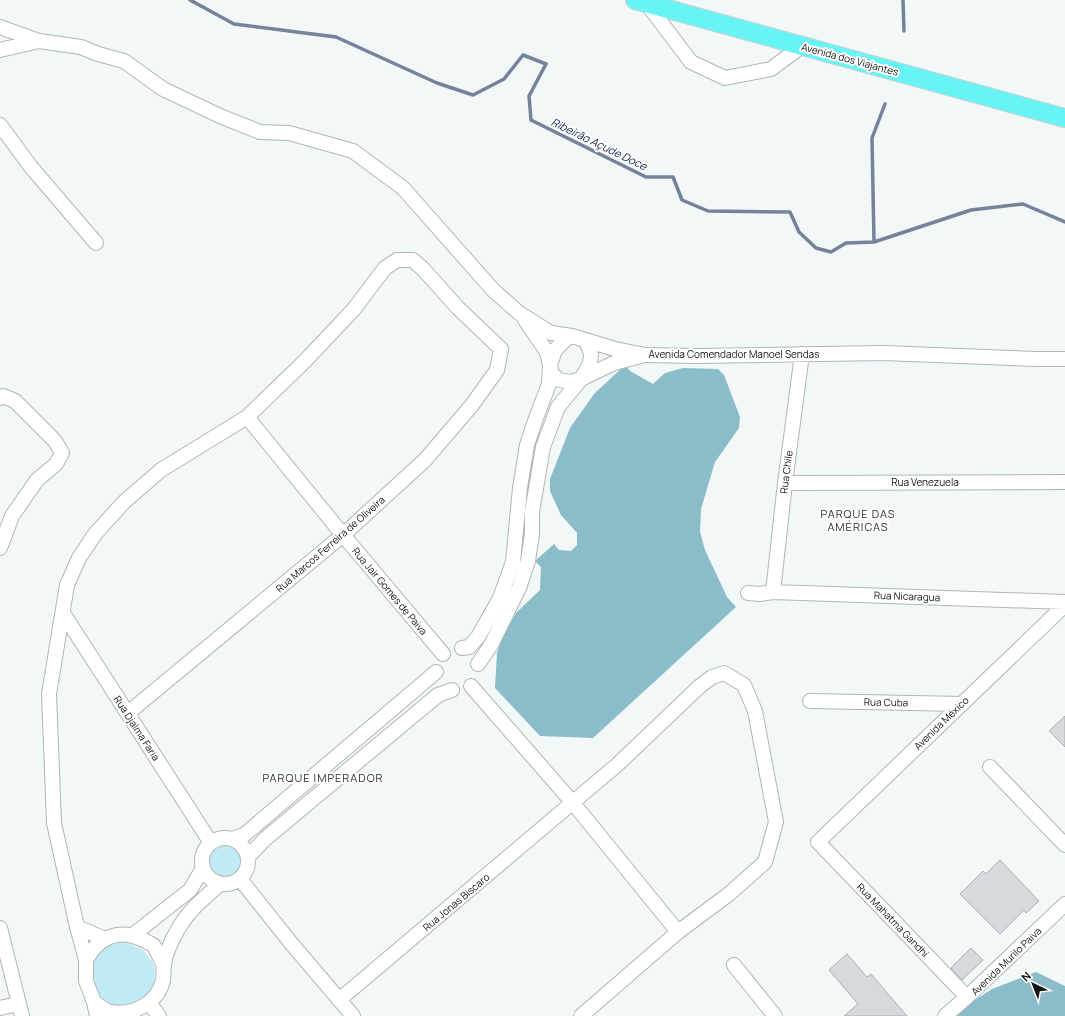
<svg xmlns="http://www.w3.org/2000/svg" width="1065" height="1016" viewBox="0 0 1065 1016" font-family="Manrope,sans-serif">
  <rect width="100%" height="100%" fill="#f2f7f8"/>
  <path fill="#bfeaf6" d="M209 862a16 16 0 1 1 32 0a16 16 0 1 1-32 0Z
    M124,942L131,944L144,951L153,963L155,970L154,985L146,998L127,1009L105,1005L91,988L93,959L103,949L109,945Z"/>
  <path fill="#8bbcca" d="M625,365L630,371L653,384L665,373L683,368L718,369L724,375L740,417L739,428L715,462L701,509L700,532L705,550L727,597L736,607L593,738L540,736L495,688L497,653L503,636L516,613L540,590L541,567L535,561L554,544L559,550L571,551L577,545V533L561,515L550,491V479L570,428L594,394Z
    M1036,972L1065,986V1016H950L992,989Z"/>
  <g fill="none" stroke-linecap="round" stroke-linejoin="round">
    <path stroke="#74829b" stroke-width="3.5" d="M190,0L234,24L336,37L437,83L473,95L504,79L523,55L546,64L529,96L531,120L646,177H673L682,200L708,211L790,212L799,232L816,248L831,252L846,243L874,242L971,210L1023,204L1065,222
      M903,0L904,31
      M874,242L872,138L885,104"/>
  </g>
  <path fill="#d6dadd" stroke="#acb0b3" d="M1065,716V747L1049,731Z
    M1000,860L1039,901L1026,913L1024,910L1000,934L960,894L983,871L986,874Z
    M971,948L983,960L962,980L951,968Z
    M847,954L867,977L871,974L907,1016H844L858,1004L829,970Z"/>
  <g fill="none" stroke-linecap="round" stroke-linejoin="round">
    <g stroke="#b1b5b7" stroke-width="16">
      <path id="minor" d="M647,4L691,62L725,78L771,69L802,46
        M0,27L39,41L81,47L98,54L124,61L163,89L220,116L260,132L289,133L353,151L403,188L493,290L519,313L551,333L572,336L615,349L645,355L696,356L883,353L1036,359H1065
        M0,50L39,41
        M0,125L31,167L96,243
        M525,320L547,352L552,374L559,380L570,382L581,379L614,363L641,356
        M0,398L3,396L15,401L55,441L62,453L56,464L37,480L12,516L0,548
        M247,417L343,535L443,654
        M785,483L1065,482
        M773,592L785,483L802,354
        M748,593L760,594L773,592L1065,602
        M63,613L211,843
        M462,648L469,647L478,637L500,598L513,562L520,488L527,445L536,418L549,384L550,365L555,350L566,339L572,336
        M478,664L491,645L519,588L528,561L532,534V512L543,447L558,407L581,379L590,364L591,354L586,340
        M471,686L573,803L678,932
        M810,701L962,704
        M990,767L1065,845
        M202 861a23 23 0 1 1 46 0a23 23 0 1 1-46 0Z
        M232,839L244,835L436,672
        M248,857L265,839L438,695L452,690
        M240,879L291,943L353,1016
        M77,927L105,939
        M0,928L22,1016
        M133,935L190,890L203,868
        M86,960C98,938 118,928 141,939C145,941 150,943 153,945C157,950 160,959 164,965
        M734,965L775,1016
        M967,997L818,842L1065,605
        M339,1000L617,765L700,686L712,677L724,673L744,685L755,711L776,822L765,862L729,894L678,932L581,1016
        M94,1002C99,1005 104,1010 110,1012C133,1016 158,1003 163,980C164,975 163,970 164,965C165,955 172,939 177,931C188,911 203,899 220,884
        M150,1004L159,1016
        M0,1008L18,1004
        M97,1016L94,1002L86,981V960L77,927L54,823L49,694L67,585L79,558L95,534L124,502L161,470L247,417L305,361L354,309L385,268L397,260H413L424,270L457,307L501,349L497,370L472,405L425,460L343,535L128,713
        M945,1016L967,997L1065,904"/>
    </g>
    <g stroke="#cfd0d0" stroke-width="20">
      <path id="major" d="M635,0L1065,118"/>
    </g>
    <use href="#minor" stroke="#fff" stroke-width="14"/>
    <use href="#major" stroke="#68f4f4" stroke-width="18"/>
  </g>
  <g text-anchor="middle" stroke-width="4" stroke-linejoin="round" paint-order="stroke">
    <g font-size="10" fill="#111313" stroke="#fff">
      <text transform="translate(850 59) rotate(15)" y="4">Avenida dos Viajantes</text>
      <text x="734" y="358">Avenida Comendador Manoel Sendas</text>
      <text transform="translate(786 472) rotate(-83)" y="4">Rua Chile</text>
      <text x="925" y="486">Rua Venezuela</text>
      <text transform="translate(330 544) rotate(-41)" y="4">Rua Marcos Ferreira de Oliveira</text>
      <text transform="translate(390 591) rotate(50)" y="4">Rua Jair Gomes de Paiva</text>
      <text transform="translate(907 596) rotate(2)" y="4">Rua Nicaragua</text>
      <text transform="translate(886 702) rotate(1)" y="4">Rua Cuba</text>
      <text transform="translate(941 723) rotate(-44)" y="4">Avenida México</text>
      <text transform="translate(137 728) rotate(57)" y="4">Rua Djalma Faria</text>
      <text transform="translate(456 902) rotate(-40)" y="4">Rua Jonas Biscaro</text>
      <text transform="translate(893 920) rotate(46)" y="4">Rua Mahatma Gandhi</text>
      <text transform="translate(1006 961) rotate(-44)" y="4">Avenida Murilo Paiva</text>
    </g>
    <g font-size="11" font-style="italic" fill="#112652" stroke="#fff">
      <text transform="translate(599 144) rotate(26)" y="4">Ribeirão Açude Doce</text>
    </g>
    <g font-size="11" letter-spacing="1" fill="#2b2f30" stroke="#fff">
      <text x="858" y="518">PARQUE DAS<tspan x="858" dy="13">AMÉRICAS</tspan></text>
      <text x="323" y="782">PARQUE IMPERADOR</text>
    </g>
  </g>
  <g transform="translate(1033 984) rotate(317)" stroke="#ffffff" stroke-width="3" paint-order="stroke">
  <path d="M0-3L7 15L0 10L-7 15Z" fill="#111313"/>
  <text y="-6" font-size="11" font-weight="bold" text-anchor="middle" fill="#111313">N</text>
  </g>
</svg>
